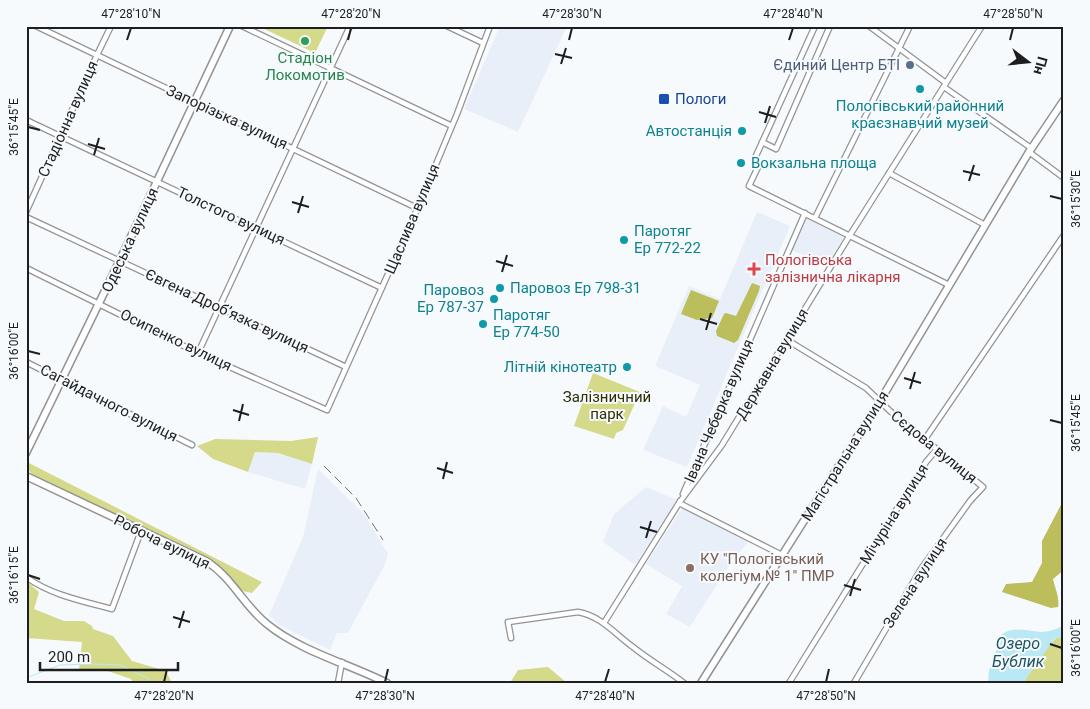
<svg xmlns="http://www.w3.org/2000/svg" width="1090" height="709" viewBox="0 0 1090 709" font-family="Roboto,sans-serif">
  <rect width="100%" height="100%" fill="#f7fafd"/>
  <path fill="#e9eff9" d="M500,26H567L518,132L464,109Z
    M757,212L790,226L687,467L643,450L663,406L686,417L700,385L655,366L689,286L720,299Z
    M806,218L844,237L826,266L792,250Z
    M255,452L278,453L312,464L305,489L248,472Z
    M318,469L364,514L388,554L384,566L348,633H337L330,650L279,625L269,615L303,537Z
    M646,487L677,500L635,565L603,542L614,514Z
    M682,508L749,541L733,560L690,627L666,614L682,586L646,564Z"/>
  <path fill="#d5d98a" d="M258,26H328L315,53Z
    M593,373L640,392L623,430L616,433L614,439L574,426Z
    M318,437L312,464L278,453L255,452L248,472L213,459L197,446L215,439L291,441Z
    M27,462L262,582L252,593L242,591L231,577L214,563L34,477L28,469Z
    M26,581L39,592L34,609L64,621H84L92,626L93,629L113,636L132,661L166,671L172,683H134L131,679L102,669L79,671L82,642L26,638Z
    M1057,637L1061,638L1064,640V683H1023L1048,647Z
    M548,667L567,683H510L518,670Z"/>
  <path fill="#bbbe5a" d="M752,283L760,286L759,291L738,340L734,343L717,336L716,331L724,314L726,313L736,316Z
    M691,290L719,301L712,318L697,320L681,314Z
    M1064,499V570L1053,579C1055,588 1060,599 1058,607L1051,608L1002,592L1006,584L1032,582L1042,563V541Z"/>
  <path fill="#bbe8f5" d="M1064,625V640L1061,638H1055L1023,683H988L989,671L1002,634C1014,626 1028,631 1041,632C1049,632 1057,629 1064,625Z"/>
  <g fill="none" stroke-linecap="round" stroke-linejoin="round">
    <path stroke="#bbe8f5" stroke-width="1" d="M26,678L60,665L95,664L120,665L149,679L152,683"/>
    <g stroke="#919395" stroke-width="7">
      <path id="street" d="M36,26L417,208
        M242,26L452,126
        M447,26L483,43
        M815,26L755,158L758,167L749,186L949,285
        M869,26L946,83
        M944,87L1031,148
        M26,120L382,288
        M762,142L776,149L830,26
        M1029,152L1064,178
        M889,173L985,225
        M26,212L97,55L111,26
        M26,217L346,367
        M815,218L910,26
        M26,268L198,353L327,410L419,205L457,114L490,26
        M787,340L866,388L890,411L983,487L970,501L921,569L854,683
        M198,353L350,26
        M26,362L192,445
        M925,439L1064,235
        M683,494L805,213
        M680,501L679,503L782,555
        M26,577C51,595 82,601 112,609L141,531
        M604,623L679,503L722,445L850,235L982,26
        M511,638L508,622L578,612C601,616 615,634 633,647C649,660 667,670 684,683
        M338,683L342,662
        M789,683L926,462L937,449"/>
    </g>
    <g stroke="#919395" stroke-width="9">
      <path id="secondary" d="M26,453L120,260L230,26
        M26,476L206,561C233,578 243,605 267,624C300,651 349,664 387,683
        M701,683L880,401L1029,152L1064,100"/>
    </g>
    <use href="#street" stroke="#fff" stroke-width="4.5"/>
    <use href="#secondary" stroke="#fff" stroke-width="6"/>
    <path stroke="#6f7172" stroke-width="1" stroke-dasharray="10 5" stroke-linecap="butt" d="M324,466L356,498L383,540"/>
  </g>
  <path fill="none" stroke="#1d1e1f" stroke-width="2" d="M127,40L131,28M348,40L351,28M569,40L572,28M789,40L793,28M1010,40L1013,28M555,54L572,58M561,64L566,48M759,112L776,117M765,123L770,106M28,127L40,130M88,144L105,149M94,155L99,138M963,171L980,175M969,181L974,165M1050,196L1062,199M292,202L309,207M298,213L303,196M496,261L513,266M502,272L507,255M700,319L717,324M706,330L711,313M28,351L40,354M904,378L921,383M910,389L915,372M233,410L249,415M1050,420L1062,423M239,421L243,404M437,468L453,473M443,479L447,462M640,527L657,532M646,538L651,521M28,575L40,579M844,585L861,590M850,596L855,579M173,617L190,622M179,628L184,611M1050,644L1062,648M164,682L167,669M385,682L388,669M605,682L609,669M826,682L829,669"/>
  <circle fill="#2e9e5b" stroke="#f7fafd" stroke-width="2" cx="305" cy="41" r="5"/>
  <circle fill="#5c6f8a" stroke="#f7fafd" stroke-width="2" cx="910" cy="65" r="5"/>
  <g fill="#0f9aa8" stroke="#f7fafd" stroke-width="2">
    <circle cx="920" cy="89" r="5"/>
    <circle cx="742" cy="131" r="5"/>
    <circle cx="741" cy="163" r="5"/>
    <circle cx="624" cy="240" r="5"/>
    <circle cx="500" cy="288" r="5"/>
    <circle cx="494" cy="299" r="5"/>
    <circle cx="483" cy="324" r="5"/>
    <circle cx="627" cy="367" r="5"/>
  </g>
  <rect fill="#1a4fb4" stroke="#f7fafd" stroke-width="2" x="658" y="93" width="12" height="12" rx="2.5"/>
  <path fill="#e0444e" stroke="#f7fafd" stroke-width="2" d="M751.5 261.5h5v5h5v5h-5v5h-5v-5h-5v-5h5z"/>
  <circle fill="#8d6e63" stroke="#f7fafd" stroke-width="2" cx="690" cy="568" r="5"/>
  <g text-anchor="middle" stroke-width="4" stroke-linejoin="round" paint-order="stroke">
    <g font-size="15" fill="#27864d" stroke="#f7fafd">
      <text x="305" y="63">Стадіон<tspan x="305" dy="17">Локомотив</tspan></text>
    </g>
    <g font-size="15" fill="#4e5e75" stroke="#f7fafd" text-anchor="end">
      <text x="900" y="70">Єдиний Центр БТІ</text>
    </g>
    <g font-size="15" fill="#164399" stroke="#f7fafd" text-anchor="start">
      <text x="675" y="104">Пологи</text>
    </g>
    <g font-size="15" fill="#0d838f" stroke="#f7fafd" text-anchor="start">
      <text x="920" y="111" text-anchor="middle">Пологівський районний<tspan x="920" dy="17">краєзнавчий музей</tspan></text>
      <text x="732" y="136" text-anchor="end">Автостанція</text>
      <text x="751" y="168">Вокзальна площа</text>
      <text x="634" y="236">Паротяг<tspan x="634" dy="17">Ер 772-22</tspan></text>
      <text x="510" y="293">Паровоз Ер 798-31</text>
      <text x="484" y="295" text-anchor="end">Паровоз<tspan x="484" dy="17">Ер 787-37</tspan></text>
      <text x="493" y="320">Паротяг<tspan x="493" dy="17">Ер 774-50</tspan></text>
      <text x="617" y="372" text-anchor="end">Літній кінотеатр</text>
    </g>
    <g font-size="15" fill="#1d1e1f" stroke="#f7fafd">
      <text transform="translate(227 117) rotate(25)" y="5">Запорізька вулиця</text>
      <text transform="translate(68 119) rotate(-66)" y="5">Стадіонна вулиця</text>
      <text transform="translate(231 216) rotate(25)" y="5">Толстого вулиця</text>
      <text transform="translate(412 219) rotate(-67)" y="5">Щаслива вулиця</text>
      <text transform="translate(130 240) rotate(-65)" y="5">Одеська вулиця</text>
      <text transform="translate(227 311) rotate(25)" y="5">Євгена Дроб’язка вулиця</text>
      <text transform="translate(176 340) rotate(26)" y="5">Осипенко вулиця</text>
      <text transform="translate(772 364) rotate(-59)" y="5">Державна вулиця</text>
      <text transform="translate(109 403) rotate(27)" y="5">Сагайдачного вулиця</text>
      <text transform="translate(719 411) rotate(-67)" y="5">Івана Чеберка вулиця</text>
      <text transform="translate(934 447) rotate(39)" y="5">Сєдова вулиця</text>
      <text transform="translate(845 456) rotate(-58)" y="5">Магістральна вулиця</text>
      <text transform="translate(894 514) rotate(-58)" y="5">Мічуріна вулиця</text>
      <text transform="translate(162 542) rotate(26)" y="5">Робоча вулиця</text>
      <text transform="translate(915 583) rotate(-57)" y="5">Зелена вулиця</text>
    </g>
    <g font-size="15" fill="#be3a42" stroke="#f7fafd" text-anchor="start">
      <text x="765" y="265">Пологiвська<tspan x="765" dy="17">залiзнична лiкарня</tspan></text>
    </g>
    <g font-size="15" fill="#2e2f03" stroke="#f7fafd">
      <text x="607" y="402">Залізничний<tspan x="607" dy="17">парк</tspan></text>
    </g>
    <g font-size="15" fill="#785e54" stroke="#f7fafd" text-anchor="start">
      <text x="700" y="564">КУ "Пологівський<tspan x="700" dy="17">колегіум № 1" ПМР</tspan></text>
    </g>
    <g font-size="16" font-style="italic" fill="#1c5462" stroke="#f7fafd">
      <text x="1018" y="649">Озеро<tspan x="1018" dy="18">Бублик</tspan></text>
    </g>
  </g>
  <rect width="1090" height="709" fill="none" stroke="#f7fafd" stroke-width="55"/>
  <g transform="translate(1028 62) rotate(106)" stroke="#f7fafd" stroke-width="4" paint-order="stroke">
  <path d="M0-4L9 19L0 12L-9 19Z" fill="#1d1e1f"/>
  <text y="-8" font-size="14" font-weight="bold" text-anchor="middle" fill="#1d1e1f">Пн</text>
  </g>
  <path d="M40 662v8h138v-8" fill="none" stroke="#1d1e1f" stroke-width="2.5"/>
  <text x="48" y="662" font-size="15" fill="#1d1e1f" stroke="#f7fafd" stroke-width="4" paint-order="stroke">200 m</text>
  <rect x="28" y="28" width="1034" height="654" fill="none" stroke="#1d1e1f" stroke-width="2"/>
  <g font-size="12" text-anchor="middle" fill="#1d1e1f">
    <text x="131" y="18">47°28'10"N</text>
    <text x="351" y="18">47°28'20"N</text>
    <text x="572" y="18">47°28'30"N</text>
    <text x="793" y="18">47°28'40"N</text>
    <text x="1013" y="18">47°28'50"N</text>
    <text transform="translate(14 127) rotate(-90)" y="4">36°15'45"E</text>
    <text transform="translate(1076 199) rotate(-90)" y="4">36°15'30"E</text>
    <text transform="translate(14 351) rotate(-90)" y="4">36°16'00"E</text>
    <text transform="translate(1076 423) rotate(-90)" y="4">36°15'45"E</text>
    <text transform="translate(14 575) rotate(-90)" y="4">36°16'15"E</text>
    <text transform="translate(1076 648) rotate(-90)" y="4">36°16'00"E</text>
    <text x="164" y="700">47°28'20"N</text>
    <text x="385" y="700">47°28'30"N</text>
    <text x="605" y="700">47°28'40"N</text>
    <text x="826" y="700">47°28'50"N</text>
  </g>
</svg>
